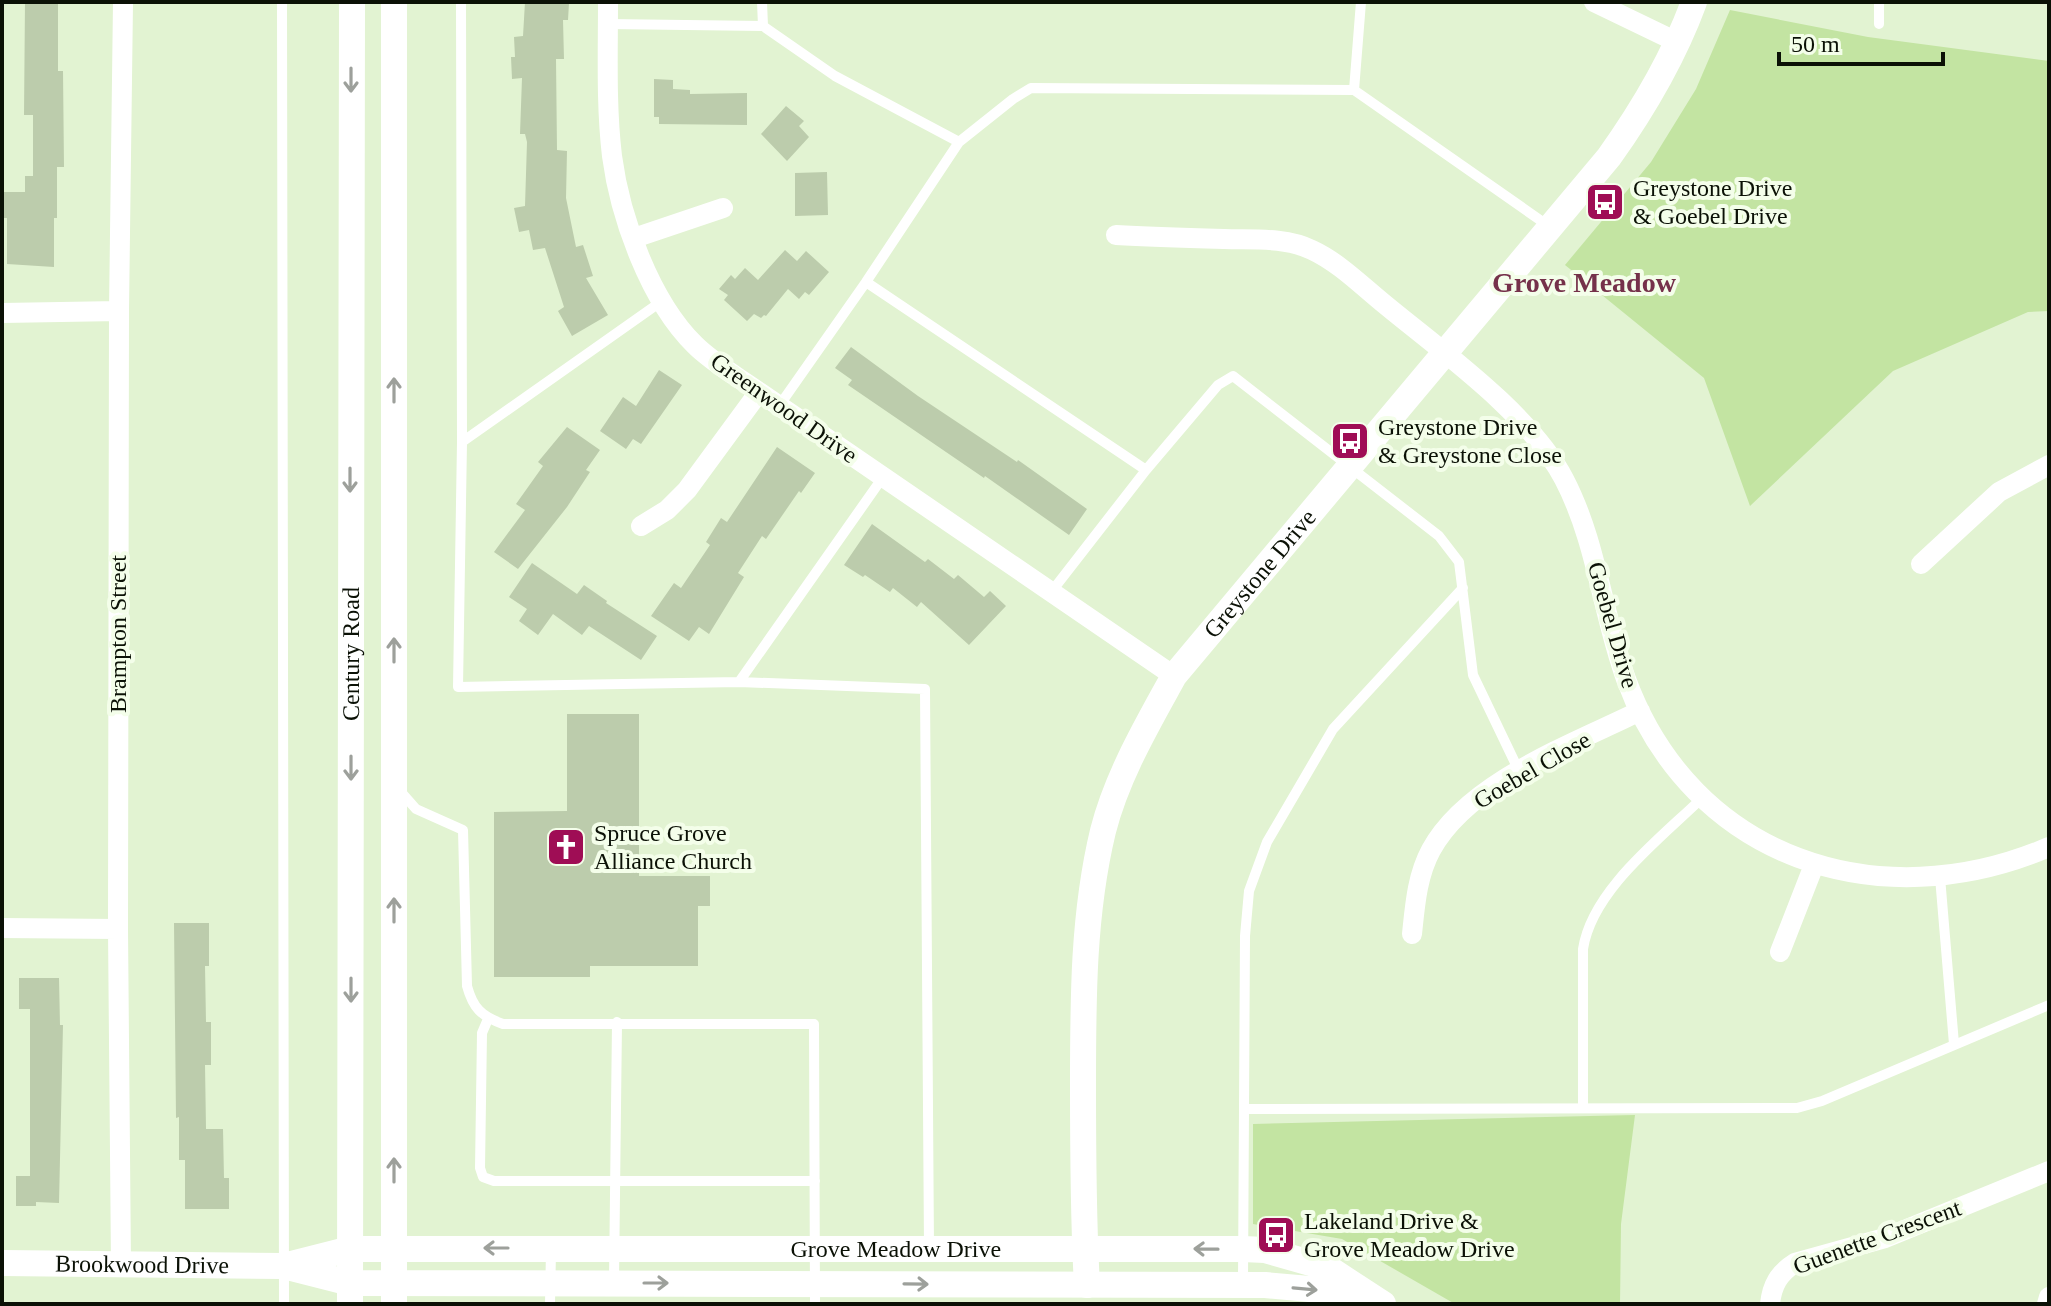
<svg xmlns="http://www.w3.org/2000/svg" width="2051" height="1306" viewBox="0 0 2051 1306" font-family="Georgia,serif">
  <rect width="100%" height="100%" fill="#e2f3d2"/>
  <path fill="#c3e4a2" d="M1730,10L1868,37L2049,61V311L2028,312L1893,371L1750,506L1704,378L1565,265L1651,162L1696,89Z
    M1635,1115L1621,1224L1620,1304H1455L1342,1239L1253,1224V1124Z"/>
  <path fill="#bcccac" d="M25,2H58V71H63L64,167H57V218H54V267L7,264V218H2V192H25V176H33V115H24Z
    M525,2L569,3L568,20H563L564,59H556L557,150L567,151L566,198L576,247L583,245L593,276L586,278L608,315L572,336L558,311L564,307L545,248L533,250L529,230L519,232L514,208L525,206L527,142L525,134H520L522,78L512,79L511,57H515L514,37L523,36Z
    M654,79L673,80V89L690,90V94L747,93V125L659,124V117H654Z
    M786,106L804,121L799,126L809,137L787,161L761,134Z
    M827,172L828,215L795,216V173Z
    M785,250L797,261L806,251L829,272L809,295L805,292L799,299L788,289L766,316L764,315L761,318L754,314L747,321L724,300L728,295L719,289L731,275L735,279L745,268L758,280Z
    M851,347L918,396L1017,462L1018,460L1087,509L1069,535L985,476L984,478L848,385L852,380L835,368Z
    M659,370L682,385L641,444L633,439L626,449L600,431L623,397L636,406Z
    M567,427L600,450L586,470L590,472L567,507L518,569L494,552L525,510L516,504L543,466L538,462Z
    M777,447L815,473L801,493L799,491L766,539L762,536L738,573L744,577L709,634L699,627L689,641L651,616L674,583L681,588L710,545L706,542L721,518L727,522Z
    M872,524L925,562L928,559L954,579L958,575L984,597L990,591L1006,606L969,645L921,602L917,607L893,588L890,592L865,575L863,577L844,565Z
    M532,563L577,594L584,585L607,601L606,603L657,636L641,660L589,626L582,635L553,614L538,635L519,621L527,609L509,597Z
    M567,714H639V876H710V906H698V966H590V977H494V812L567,811Z
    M174,923H209V966H205L206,1022H211V1065H205L206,1129H223L224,1178H229V1209H185V1160H179V1117L176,1118Z
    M19,978H59L60,1025H63L59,1203L36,1202V1206H16V1176H30V1009H19Z"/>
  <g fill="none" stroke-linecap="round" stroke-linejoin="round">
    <path stroke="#fff" stroke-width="10" d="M282,2L284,1304
      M461,2L462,442L458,687L739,682L925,689L929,1247
      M762,2L763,26L835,76L959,142
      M608,24L763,26
      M1879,24V2
      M1354,90L1361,2
      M866,282L1146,470
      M779,406L866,282L959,142L1013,99L1031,88L1354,90L1550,227
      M462,442L662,301
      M1052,591L1146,470L1218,385L1233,376L1439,536L1459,562L1473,675L1519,771
      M739,682L883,477
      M401,792L416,809L463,830L467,986C473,1008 481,1016 503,1024H814L815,1304
      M1940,877L1954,1044
      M488,1019L482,1033L480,1168L483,1177L494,1181H815
      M1583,1107V949C1592,890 1661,838 1702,798
      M1244,1109L1797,1108L1822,1101L2049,1005
      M614,1281L617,1022
      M1243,1282L1245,936L1249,891L1267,842L1333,729L1463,588
      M550,1304L551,1250"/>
    <path stroke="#fff" stroke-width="20" d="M608,2C608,53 606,106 612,156C620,217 650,301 695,345C713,363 738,377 759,392L1174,676
      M1594,2L1679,43
      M1116,235C1152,237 1188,238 1224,239C1253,240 1285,237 1312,250C1340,263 1364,288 1388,307C1444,353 1531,415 1564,479C1597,542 1602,613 1626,679C1692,859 1879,920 2049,847
      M634,238L723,208
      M2,313L119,311
      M641,526L667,510L687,490L759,392
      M1921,564L1999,492L2049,465
      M2,928L118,929
      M1412,934C1415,905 1417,876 1431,850C1468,782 1573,744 1640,711
      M1780,952L1814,865
      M121,1265L118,929L119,311L123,2
      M1770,1304C1772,1285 1779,1273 1795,1263L1885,1238L2049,1171
      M2047,1304L2049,1297"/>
    <g stroke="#fff" stroke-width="26">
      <path d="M394,2V1304"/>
      <path id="s1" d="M2,1263L283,1266L350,1249H1243L1265,1250L1328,1268L1383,1304"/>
      <path d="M287,1267L350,1283L1265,1285L1321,1290L1368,1301"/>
      <path id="s2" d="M1087,1285C1083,1218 1083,1152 1083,1085C1083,999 1083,914 1103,831C1117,776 1147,725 1174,676L1609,157C1644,108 1673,59 1694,2"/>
      <path id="s3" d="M350,1304L352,2"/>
    </g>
  </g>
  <defs><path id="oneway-shaft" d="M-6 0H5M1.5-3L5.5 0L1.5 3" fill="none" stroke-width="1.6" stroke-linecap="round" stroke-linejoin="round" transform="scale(2)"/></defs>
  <g stroke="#9da09b">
    <use href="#oneway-shaft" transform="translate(351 80) rotate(90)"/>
    <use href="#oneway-shaft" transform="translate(394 390) rotate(-90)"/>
    <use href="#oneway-shaft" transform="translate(350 480) rotate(90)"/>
    <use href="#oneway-shaft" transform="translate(394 650) rotate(-90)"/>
    <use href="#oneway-shaft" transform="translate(351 768) rotate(90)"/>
    <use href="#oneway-shaft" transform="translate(394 910) rotate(-90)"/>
    <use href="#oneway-shaft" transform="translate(351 990) rotate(90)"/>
    <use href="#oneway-shaft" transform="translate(394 1170) rotate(-90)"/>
    <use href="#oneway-shaft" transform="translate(496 1248) rotate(180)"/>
    <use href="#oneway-shaft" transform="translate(1206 1249) rotate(-179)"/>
    <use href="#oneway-shaft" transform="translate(656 1283)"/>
    <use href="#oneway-shaft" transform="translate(916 1284) rotate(1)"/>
    <use href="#oneway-shaft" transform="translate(1305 1289) rotate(5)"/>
  </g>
  <defs>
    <g id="bus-square" transform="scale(2)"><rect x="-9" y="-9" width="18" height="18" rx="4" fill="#9f0d55" stroke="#f4feea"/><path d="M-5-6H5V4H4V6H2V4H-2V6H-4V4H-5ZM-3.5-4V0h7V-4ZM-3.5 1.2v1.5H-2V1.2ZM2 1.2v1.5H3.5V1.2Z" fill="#fff"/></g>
    <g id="church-square" transform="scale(2)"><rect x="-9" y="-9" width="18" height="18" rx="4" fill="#9f0d55" stroke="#f4feea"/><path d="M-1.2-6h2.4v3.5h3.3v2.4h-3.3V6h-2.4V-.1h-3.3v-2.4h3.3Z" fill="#fff"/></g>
  </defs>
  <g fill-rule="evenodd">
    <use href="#bus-square" x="1605" y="202"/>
    <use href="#bus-square" x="1350" y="441"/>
    <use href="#church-square" x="566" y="847"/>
    <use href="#bus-square" x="1276" y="1235"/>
  </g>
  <g text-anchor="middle" stroke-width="8" stroke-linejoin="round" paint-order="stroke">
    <g font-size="24" fill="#0b1106" stroke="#f4feea" text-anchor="start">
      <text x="1633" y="196">Greystone Drive<tspan x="1633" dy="28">&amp; Goebel Drive</tspan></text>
      <text x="1378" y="435">Greystone Drive<tspan x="1378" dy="28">&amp; Greystone Close</tspan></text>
      <text x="594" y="841">Spruce Grove<tspan x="594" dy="28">Alliance Church</tspan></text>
      <text x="1304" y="1229">Lakeland Drive &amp;<tspan x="1304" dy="28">Grove Meadow Drive</tspan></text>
    </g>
    <g font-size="24" fill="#0b1106" stroke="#f4feea">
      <text transform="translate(784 408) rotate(35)" y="8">Greenwood Drive</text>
      <text dy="8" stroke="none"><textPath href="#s2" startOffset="760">Greystone Drive</textPath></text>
      <text transform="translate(1613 625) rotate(74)" y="8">Goebel Drive</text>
      <text transform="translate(118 634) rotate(-90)" y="8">Brampton Street</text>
      <text dy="8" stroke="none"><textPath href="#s3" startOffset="650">Century Road</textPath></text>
      <text transform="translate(1532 770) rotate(-30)" y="8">Goebel Close</text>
      <text transform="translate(1877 1237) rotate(-20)" y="8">Guenette Crescent</text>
      <text dy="8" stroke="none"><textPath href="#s1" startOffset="896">Grove Meadow Drive</textPath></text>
      <text dy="8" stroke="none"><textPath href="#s1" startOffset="140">Brookwood Drive</textPath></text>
    </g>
    <g font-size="28" font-weight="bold" fill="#75314a" stroke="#f4feea">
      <text x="1584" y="292">Grove Meadow</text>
    </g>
  </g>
  <rect width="2051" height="1306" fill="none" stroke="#0b1106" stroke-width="8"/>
  <path d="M1779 52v12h164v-12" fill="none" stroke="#0b1106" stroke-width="4"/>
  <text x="1791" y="52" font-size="24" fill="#0b1106" stroke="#f4feea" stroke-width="6" paint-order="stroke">50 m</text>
</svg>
